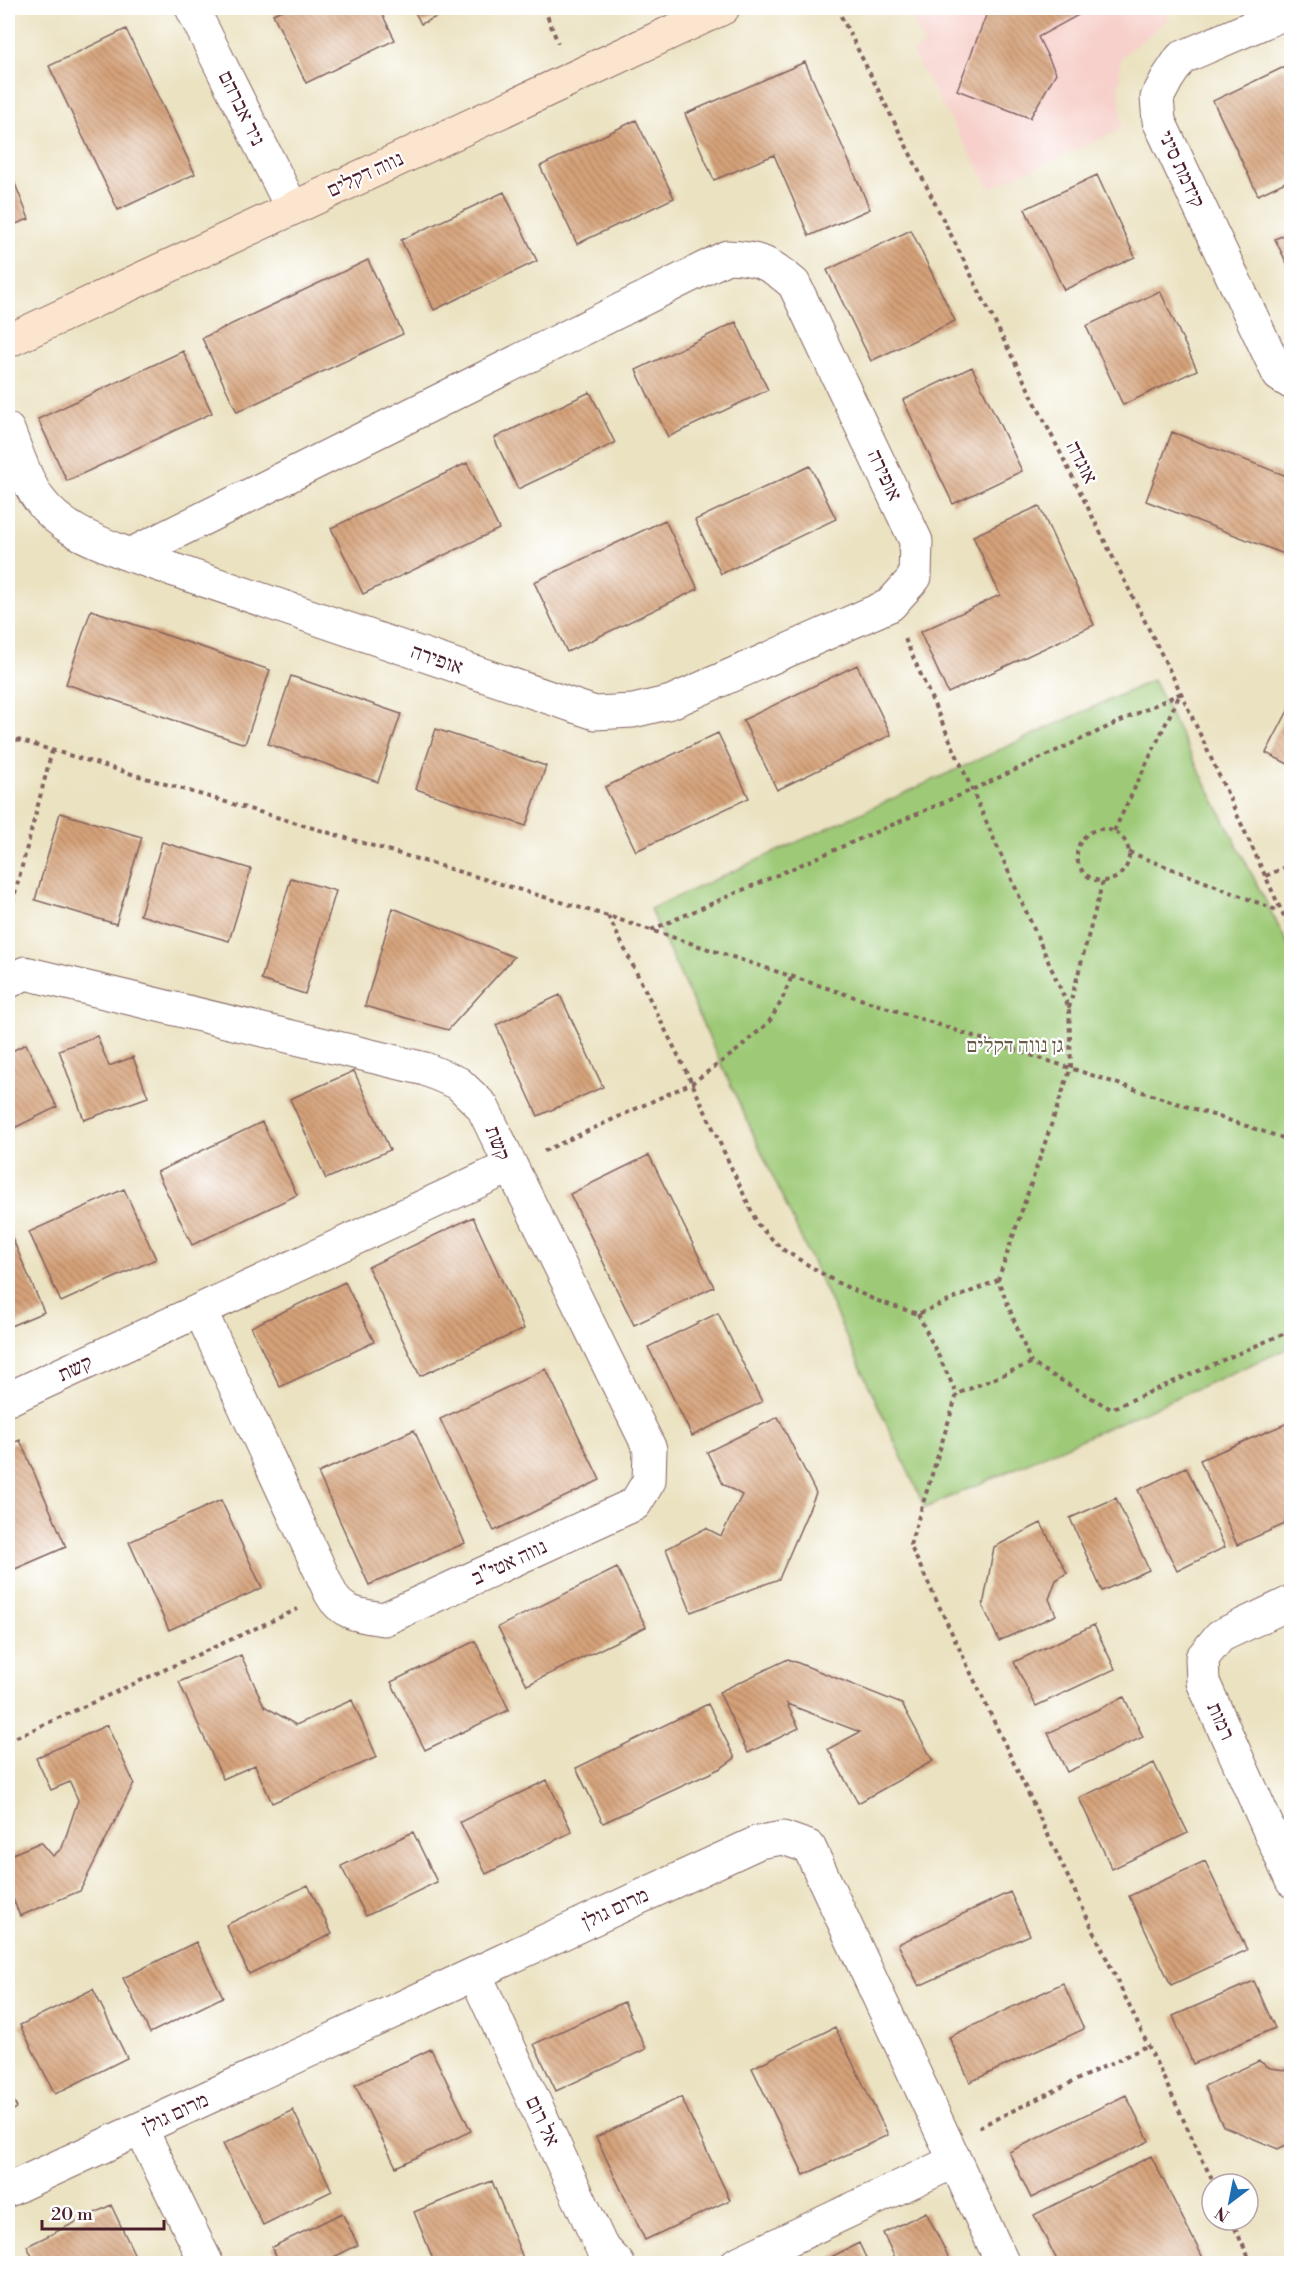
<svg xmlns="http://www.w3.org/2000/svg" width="1299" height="2271" viewBox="0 0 1299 2271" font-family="'Libre Bodoni','Frank Ruhl Libre',serif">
  <defs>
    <pattern id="building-back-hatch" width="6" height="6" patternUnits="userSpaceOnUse" patternTransform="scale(1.5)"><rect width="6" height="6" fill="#d5a279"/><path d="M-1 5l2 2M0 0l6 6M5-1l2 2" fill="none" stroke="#af8363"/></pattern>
  </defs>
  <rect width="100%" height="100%" fill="#fff"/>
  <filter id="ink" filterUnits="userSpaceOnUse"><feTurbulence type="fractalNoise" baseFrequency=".0167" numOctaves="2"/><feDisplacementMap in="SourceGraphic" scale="12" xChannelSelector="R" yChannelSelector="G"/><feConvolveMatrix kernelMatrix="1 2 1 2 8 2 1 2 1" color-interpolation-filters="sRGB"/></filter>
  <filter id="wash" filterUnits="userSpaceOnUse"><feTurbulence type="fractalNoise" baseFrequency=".008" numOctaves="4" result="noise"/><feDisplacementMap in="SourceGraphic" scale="24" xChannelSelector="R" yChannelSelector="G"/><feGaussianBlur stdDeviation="1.35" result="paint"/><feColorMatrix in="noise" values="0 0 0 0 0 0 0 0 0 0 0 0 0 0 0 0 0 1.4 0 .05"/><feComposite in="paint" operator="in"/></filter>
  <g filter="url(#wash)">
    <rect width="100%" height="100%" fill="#ebe2c1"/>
    <path fill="#f7d0cb" d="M906,8H1163L1169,19L1121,57L1119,88L1122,129L990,188L912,53L925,44Z"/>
    <path fill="#9eca77" stroke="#747451" stroke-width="1.5" d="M1153,680L1291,951V1347L925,1508L650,909Z"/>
    <g id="blocks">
      <path fill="url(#building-back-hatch)" d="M287,8H379L395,40L306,83L273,14Z
        M413,8H456L421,24Z
        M989,8H1085L1082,13L1038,37L1056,73L1030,118L957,90Z
        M126,29L195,174L118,210L49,66Z
        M805,62L870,209L809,236L774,155L714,180L685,114Z
        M1284,67L1292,81V179L1258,195L1213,101Z
        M636,120L674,198L577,244L540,166Z
        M8,166L29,219L8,227Z
        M1097,175L1135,257L1064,290L1025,209Z
        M504,192L537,261L434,310L401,240Z
        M911,230L955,321L871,361L827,270Z
        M1292,231V274L1275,239Z
        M368,260L403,334L237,412L202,338Z
        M1160,291L1197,370L1123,405L1086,326Z
        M736,322L768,390L668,437L636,370Z
        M183,351L212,413L67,481L38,419Z
        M972,367L1022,471L953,504L903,400Z
        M590,392L615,443L518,489L494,438Z
        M1172,432L1292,478V557L1146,501Z
        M467,463L499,529L363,594L331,528Z
        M810,466L836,519L721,574L695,520Z
        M1039,506L1094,625L948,693L920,632L1000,595L973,536Z
        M665,520L698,589L567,652L534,582Z
        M91,610L270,670L245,744L66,684Z
        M857,665L891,735L777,790L743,720Z
        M291,676L401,714L378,782L268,744Z
        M1292,703V766L1266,753Z
        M436,729L546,766L526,826L416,789Z
        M718,733L749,798L636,851L605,787Z
        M60,813L142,837L116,924L35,900Z
        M162,842L251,869L229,941L140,915Z
        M291,878L336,891L305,994L261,980Z
        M393,908L514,957L448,1030L365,1006Z
        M560,995L603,1087L538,1116L496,1025Z
        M97,1036L109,1066L133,1057L148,1097L84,1120L59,1050Z
        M26,1044L57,1107L8,1131V1053Z
        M354,1071L390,1150L326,1179L290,1099Z
        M262,1122L297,1195L192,1245L157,1172Z
        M649,1155L714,1287L634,1325L570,1194Z
        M124,1189L156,1259L61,1302L29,1232Z
        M473,1217L524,1329L420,1376L368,1267Z
        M10,1233L44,1312L8,1327V1234Z
        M345,1282L374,1342L280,1387L251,1327Z
        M718,1313L762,1402L692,1436L648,1347Z
        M546,1369L600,1480L494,1531L440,1419Z
        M778,1417L816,1493L779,1579L691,1612L666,1549L706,1528L721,1536L742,1495L723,1484L707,1452Z
        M1290,1422L1292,1521L1237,1545L1200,1460Z
        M414,1430L465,1543L369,1585L318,1473Z
        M20,1440L66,1547L8,1572V1445Z
        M1186,1467L1225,1547L1177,1571L1138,1490Z
        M1116,1498L1149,1570L1102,1591L1070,1518Z
        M221,1500L262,1588L169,1630L129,1542Z
        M1041,1523L1067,1573L1056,1580L1049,1599L1056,1615L999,1641L983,1606L994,1547Z
        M617,1568L646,1627L527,1685L498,1627Z
        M1094,1625L1115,1669L1036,1706L1014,1662Z
        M475,1641L509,1710L425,1750L391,1682Z
        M241,1655L264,1706L296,1725L352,1700L377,1757L272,1803L255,1765L223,1779L179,1682Z
        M788,1659L902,1704L933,1761L858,1803L828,1749L860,1732L787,1704L799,1728L748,1753L719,1692Z
        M1124,1697L1143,1737L1067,1772L1048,1733Z
        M708,1704L735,1758L721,1768L603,1823L576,1768Z
        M107,1725L134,1783L80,1891L20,1916L8,1887V1856L41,1842L53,1856L62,1848L78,1800L70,1782L51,1790L36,1758Z
        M1154,1763L1188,1833L1112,1869L1079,1798Z
        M547,1780L572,1832L486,1874L460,1822Z
        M413,1832L437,1882L366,1916L341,1866Z
        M1205,1861L1247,1950L1171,1985L1129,1896Z
        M308,1885L332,1934L249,1974L226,1925Z
        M1010,1892L1030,1935L919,1986L898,1944Z
        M196,1942L223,1997L150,2033L123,1978Z
        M1254,1981L1275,2028L1193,2064L1173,2016Z
        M1063,1983L1084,2029L970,2082L949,2037Z
        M93,1989L127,2058L55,2094L20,2025Z
        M624,2002L646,2049L556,2091L534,2044Z
        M835,2027L888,2135L804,2175L752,2068Z
        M431,2049L471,2131L396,2167L355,2085Z
        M1259,2061L1270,2068L1286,2070L1292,2067V2142L1278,2149L1223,2126L1204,2086Z
        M8,2089L17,2108L8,2113Z
        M1126,2095L1149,2141L1031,2198L1009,2152Z
        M681,2097L730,2200L645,2240L596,2137Z
        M293,2110L332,2191L263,2225L223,2144Z
        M1151,2156L1203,2258L1191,2264H1059L1034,2215Z
        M492,2181L523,2258L509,2264H435L414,2212Z
        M111,2205L139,2264H36L27,2246Z
        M926,2212L952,2264H898L883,2233Z
        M342,2213L358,2245L320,2264H280L272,2247Z
        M859,2243L869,2264H817Z"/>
    </g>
  </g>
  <g filter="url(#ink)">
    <use href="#blocks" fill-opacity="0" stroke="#826360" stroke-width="1.5"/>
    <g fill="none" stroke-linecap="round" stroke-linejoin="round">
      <g stroke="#826360" stroke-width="35">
        <path id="street" d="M192,8L292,208
          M1292,10L1181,58L1167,79L1157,98L1159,121L1279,375L1292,383
          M8,430C16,450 26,481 38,498C61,530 95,541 130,555L595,713L633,711L671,702L890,605L915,577L916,541L794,284C770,263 759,258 727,257L130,555
          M8,982L25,973L425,1069L458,1083L482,1106L511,1166L8,1399
          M200,1310L331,1594C342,1615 364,1616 384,1619L635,1504L649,1481L650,1449L511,1166
          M1292,1602L1220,1636L1202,1658L1203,1682L1292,1881
          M475,1974L601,2246L618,2264
          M141,2129L207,2264
          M8,2190L759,1842L783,1838L809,1847L1003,2264
          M736,2264L955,2161"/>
      </g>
      <g stroke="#826360" stroke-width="35">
        <path id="secondary" d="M8,341L723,8"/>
      </g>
      <path stroke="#826360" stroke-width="4" stroke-dasharray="4.5 4.5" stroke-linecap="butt" d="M544,8L558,43
        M837,8L1181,693L1292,934
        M905,639L1069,1008L1071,1067L998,1280L1031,1363L1111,1409L1292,1330
        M8,737L608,916L1292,1141
        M1077 855a26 26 0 1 1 52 0a26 26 0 1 1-52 0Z
        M1114,831L1180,694
        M1129,852L1279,911
        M1266,876L1292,864
        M608,916L692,1083L758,1225L782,1249L836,1282L875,1300L918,1314L998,1280
        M8,920L52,751
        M651,930L972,790L1181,693
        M1069,1008L1103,881
        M544,1151L692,1083L735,1052L769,1022L781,1002L792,976
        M918,1314L957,1394
        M1031,1363L957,1394L910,1545L1214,2184
        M8,1741L298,1609
        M979,2127L1149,2045
        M1231,2220L1252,2264"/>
      <use href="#street" stroke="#fff" stroke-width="33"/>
      <use href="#secondary" stroke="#fce5cf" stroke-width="33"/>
    </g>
  </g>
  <g text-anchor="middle" stroke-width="4.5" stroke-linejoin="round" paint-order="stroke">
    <g font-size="21" fill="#4a1f2b" stroke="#fff">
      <text transform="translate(242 108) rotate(64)" y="7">ניר אברהם</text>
      <text transform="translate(1182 169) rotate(65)" y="7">קידמת סיני</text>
      <text transform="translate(365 174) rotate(-25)" y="7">נווה דקלים</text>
      <text transform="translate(1082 462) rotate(63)" y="7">אוגדה</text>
      <text transform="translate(885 475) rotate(65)" y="7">אופירה</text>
      <text transform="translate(437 659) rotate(19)" y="7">אופירה</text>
      <text transform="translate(498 1143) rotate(69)" y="7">קשת</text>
      <text transform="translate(75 1368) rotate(-25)" y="7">קשת</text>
      <text transform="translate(509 1562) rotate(-25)" y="7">נווה אטי"ב</text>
      <text transform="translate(1221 1721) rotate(66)" y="7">רמות</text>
      <text transform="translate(615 1908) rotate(-25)" y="7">מרום גולן</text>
      <text transform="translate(175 2113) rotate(-25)" y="7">מרום גולן</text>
      <text transform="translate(543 2121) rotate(65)" y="7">אל רום</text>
    </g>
    <g font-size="21" fill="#675b46" stroke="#fff">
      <text x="1015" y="1052">גן נווה דקלים</text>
    </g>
  </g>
  <rect width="1299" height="2271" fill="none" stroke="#fff" stroke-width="30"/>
  <g transform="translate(1230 2202) rotate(212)"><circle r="28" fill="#ffffff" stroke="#b7a5aa" stroke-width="1.5"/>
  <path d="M0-4.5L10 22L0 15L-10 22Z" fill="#1f6fb2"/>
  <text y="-9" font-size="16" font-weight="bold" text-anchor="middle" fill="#4a1f2b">N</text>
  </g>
  <path d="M42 2220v9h122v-9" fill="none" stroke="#4a1f2b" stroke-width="3"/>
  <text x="51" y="2220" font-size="18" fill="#4a1f2b" stroke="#ffffff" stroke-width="4.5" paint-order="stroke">20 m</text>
</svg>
